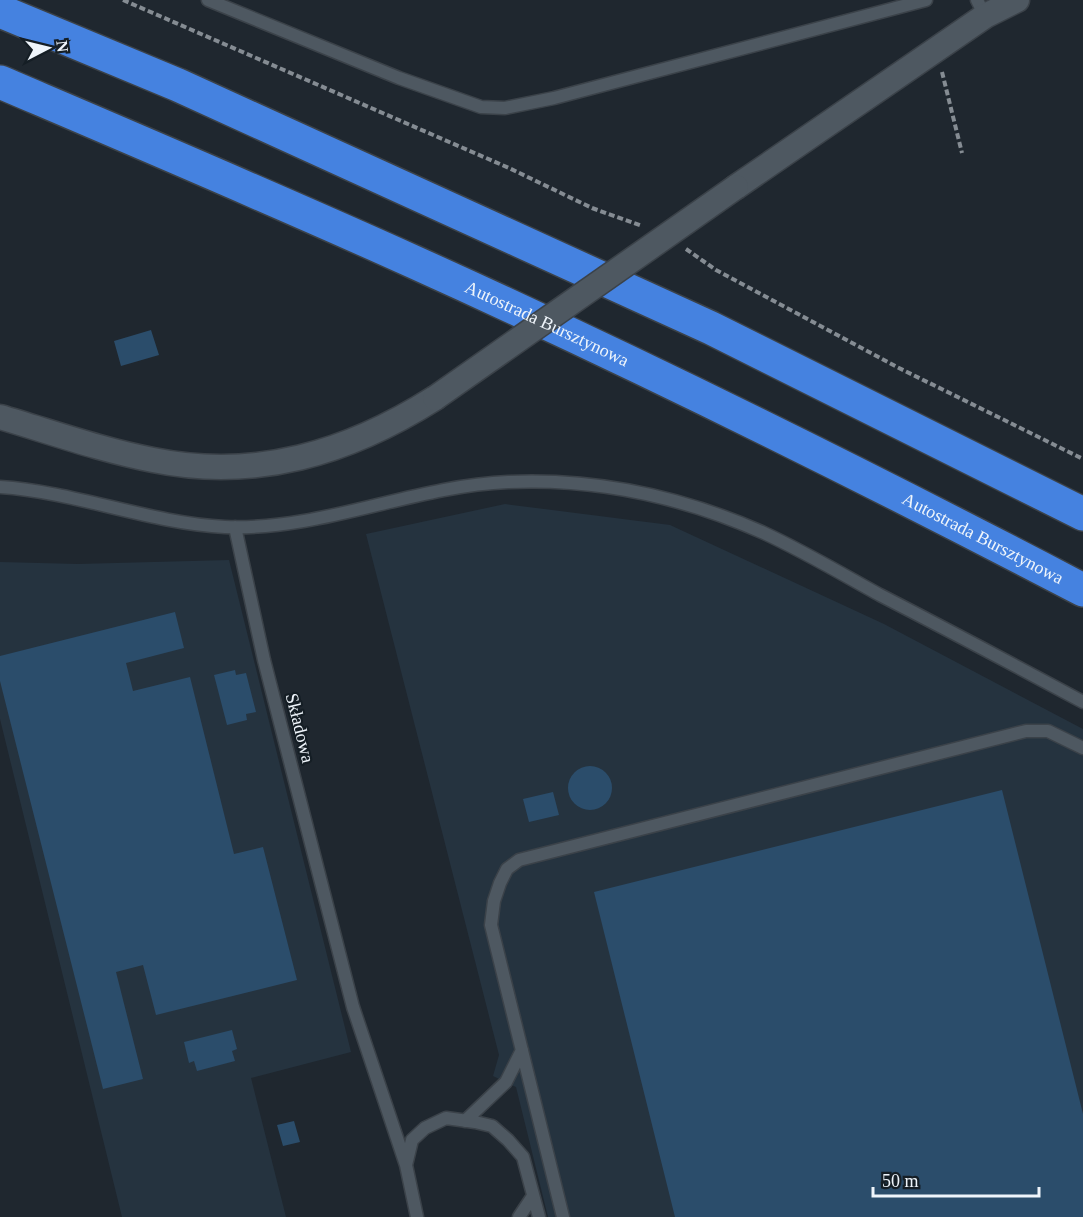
<svg xmlns="http://www.w3.org/2000/svg" width="1083" height="1217" viewBox="0 0 1083 1217" font-family="Georgia,serif">
  <rect width="100%" height="100%" fill="#1f272f"/>
  <path fill="#25333f" d="M505,504L670,525L884,624L1083,729V1217H548L516,1087L493,1076L499,1055L366,534Z
    M229,560L351,1052L251,1078L286,1217H122L0,719V562L78,564Z"/>
  <path fill="#2b4d6b" d="M151,330L159,355L121,366L114,341Z
    M175,612L184,648L126,663L133,691L190,677L234,854L263,847L297,980L156,1015L143,965L116,972L143,1079L103,1089L0,681V656Z
    M235,670L236,675L246,673L256,712L246,714L247,720L227,725L214,675Z
    M568 788a22 22 0 1 1 44 0a22 22 0 1 1-44 0Z
    M1002,790L1083,1114V1217H675L594,892Z
    M553,792L559,815L529,822L523,799Z
    M232,1030L237,1049L232,1051L235,1061L197,1071L194,1061L189,1063L184,1042Z
    M294,1121L300,1142L283,1146L277,1125Z"/>
  <g fill="none" stroke-linecap="round" stroke-linejoin="round">
    <g stroke="#3b4249" stroke-width="15">
      <path id="service" d="M208,0L399,78L481,107L505,108L554,98L926,0
        M977,0L985,16
        M0,487C76,492 149,523 225,527C322,531 412,486 508,482C596,478 683,497 764,533C803,551 842,574 880,595C948,630 1016,666 1083,702
        M235,527L264,660L353,1007L406,1165
        M465,1121L506,1082L522,1050
        M417,1217L406,1165L412,1140L425,1128L446,1118L475,1122L492,1126L508,1140L523,1157L539,1217
        M519,1217L533,1196
        M563,1217L491,925L494,901L500,883L507,869L519,860L1026,731H1048L1083,748"/>
    </g>
    <g stroke="#3b4249" stroke-width="27">
      <path id="minor" d="M736,187L985,16L1017,0
        M0,417C51,432 101,450 153,460C256,481 348,453 435,398"/>
    </g>
    <g stroke="#3b4249" stroke-width="36">
      <g id="motorway">
        <path d="M0,11L178,85L711,328L1083,514"/>
        <path id="s1" d="M0,82C138,141 277,200 414,262C640,364 863,475 1083,590"/>
      </g>
    </g>
    <path stroke="#858c93" stroke-width="4" stroke-dasharray="6 3" stroke-linecap="butt" d="M123,0L509,168L592,208L642,226
      M942,72L962,153
      M686,249L716,270L897,367L1083,459"/>
    <use href="#service" stroke="#4e5861" stroke-width="12"/>
    <use href="#minor" stroke="#4e5861" stroke-width="24"/>
    <use href="#motorway" stroke="#4582e0" stroke-width="33"/>
    <g stroke="#3b4249" stroke-width="27" stroke-linecap="butt">
      <path id="minor-bridge" d="M435,398L736,187"/>
    </g>
    <use href="#minor-bridge" stroke="#4e5861" stroke-width="24"/>
  </g>
  <g text-anchor="middle" stroke-width="4.5" stroke-linejoin="round" paint-order="stroke">
    <g font-size="18" fill="#eff5fb" stroke="#151e25">
      <text dy="6" stroke="none"><textPath href="#s1" startOffset="598">Autostrada Bursztynowa</textPath></text>
      <text dy="6" stroke="none"><textPath href="#s1" startOffset="1084">Autostrada Bursztynowa</textPath></text>
      <text transform="translate(300 728) rotate(76)" y="6">Składowa</text>
    </g>
  </g>
  <g transform="translate(48 48) rotate(83)" stroke="#151e25" stroke-width="4.5" paint-order="stroke">
  <path d="M0-4.5L10 22L0 15L-10 22Z" fill="#eff5fb"/>
  <text y="-9" font-size="16" font-weight="bold" text-anchor="middle" fill="#eff5fb">N</text>
  </g>
  <path d="M873 1187v9h166v-9" fill="none" stroke="#eff5fb" stroke-width="3"/>
  <text x="882" y="1187" font-size="18" fill="#eff5fb" stroke="#151e25" stroke-width="4.5" paint-order="stroke">50 m</text>
</svg>
